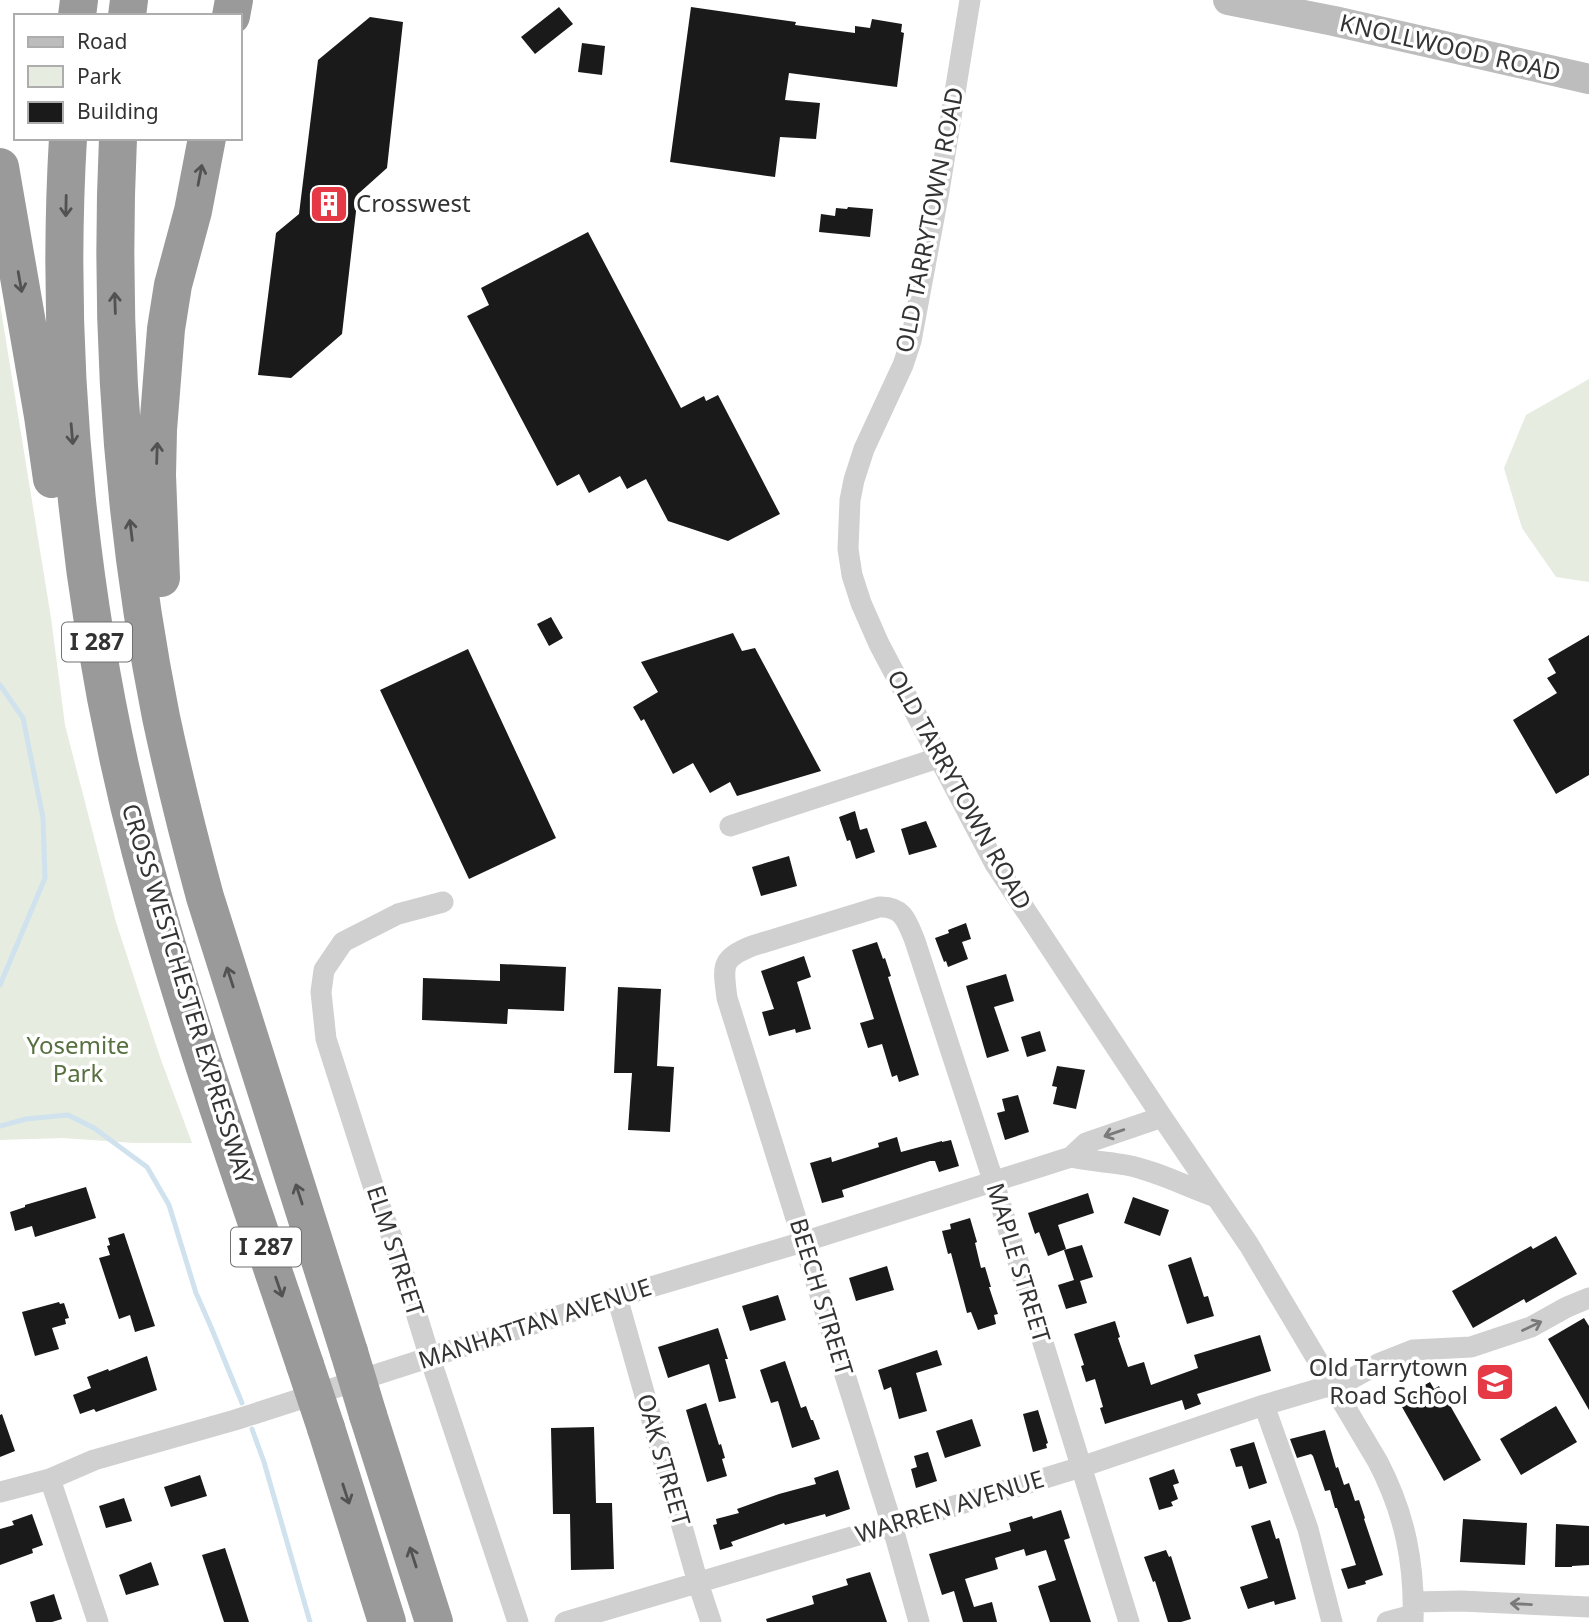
<svg xmlns="http://www.w3.org/2000/svg" width="1589" height="1622" viewBox="0 0 1589 1622" font-family="'Noto Sans',sans-serif">
  <rect width="100%" height="100%" fill="#fff"/>
  <path fill="#e6ecdf" d="M0,304L51,618L65,725L116,922L160,1057L192,1143H134L63,1138L0,1140Z
    M1589,379V582L1556,577L1522,528L1504,468L1526,415Z"/>
  <g fill="none" stroke-linecap="round" stroke-linejoin="round">
    <path stroke="#cfe2ee" stroke-width="5" d="M0,685L23,718L43,818L45,878L0,985
      M0,1126L26,1119L68,1115L94,1128L147,1167L169,1205L196,1293L211,1327L242,1403
      M252,1429L264,1462L310,1622"/>
  </g>
  <path fill="#1a1a1a" d="M559,7L573,24L535,54L521,37Z
    M691,7L796,22L795,25L855,33V26L870,28L872,19L902,24L901,32L904,33L897,87L789,73L785,100L820,103L816,139L780,137L775,177L670,162Z
    M370,17L403,22L387,168L358,194L342,334L291,378L258,375L276,233L299,214L318,60Z
    M582,43L605,46L602,75L578,72Z
    M848,207L873,209L870,237L819,232L821,214L835,216L836,208L847,209Z
    M588,232L681,408L704,396L706,401L718,395L780,514L728,541L668,521L646,479L627,489L620,476L589,493L579,474L557,486L467,316L489,305L481,288Z
    M551,617L563,638L549,646L537,624Z
    M733,633L742,651L755,648L821,771L737,796L730,782L710,793L693,763L673,774L644,719L641,721L633,707L658,692L641,662Z
    M1589,635V775L1556,794L1513,720L1557,693L1547,678L1556,673L1548,659Z
    M468,649L556,838L469,879L380,690Z
    M855,811L860,830L867,828L875,852L856,859L850,840L847,841L839,817Z
    M926,821L937,847L909,855L901,829Z
    M789,856L797,886L761,896L752,867Z
    M966,923L971,939L962,942L968,959L948,967L946,961L944,962L935,938L949,933L948,930Z
    M877,942L883,959L885,958L891,976L888,977L919,1075L899,1082L897,1075L892,1077L882,1044L868,1048L860,1023L874,1019L852,950Z
    M804,956L811,977L797,982L811,1029L796,1033L795,1029L769,1036L762,1012L774,1009L761,971Z
    M500,964L566,967L564,1011L508,1009L507,1024L422,1020L423,978L500,981Z
    M1006,974L1014,1001L994,1007L1009,1051L987,1058L966,986Z
    M618,987L661,989L657,1066L674,1067L670,1132L628,1130L632,1073H614Z
    M1040,1031L1046,1051L1027,1057L1021,1037Z
    M1057,1066L1085,1070L1076,1109L1053,1104L1057,1087L1052,1086Z
    M1018,1095L1029,1132L1005,1140L997,1113L1005,1111L1002,1099Z
    M897,1137L901,1152L942,1141V1142L951,1140L959,1166L939,1172L935,1161H930L842,1190L844,1197L822,1203L810,1163L831,1157L832,1162L879,1147L878,1143Z
    M86,1187L96,1218L35,1237L32,1226L15,1231L10,1212L25,1207V1205Z
    M1088,1193L1094,1213L1058,1225L1066,1249L1048,1256L1039,1232L1035,1234L1028,1213Z
    M1133,1197L1169,1210L1160,1236L1124,1223Z
    M970,1218L977,1242L975,1243L981,1268L985,1267L991,1287H989L998,1314L994,1315L996,1324L978,1330L971,1312L967,1313L951,1253L948,1254L942,1231L951,1229L950,1224Z
    M124,1233L155,1326L135,1332L130,1315L119,1319L99,1258L110,1255L107,1246L110,1245L108,1238Z
    M1556,1236L1577,1274L1526,1303L1524,1299L1473,1328L1452,1291L1531,1246L1533,1249Z
    M1082,1245L1093,1277L1080,1281L1087,1303L1066,1309L1058,1285L1074,1280L1064,1250Z
    M1191,1257L1204,1297L1208,1296L1214,1316L1187,1324L1168,1265Z
    M887,1266L894,1290L856,1301L849,1278Z
    M778,1295L786,1320L750,1331L742,1306Z
    M59,1302L60,1304L64,1303L69,1318L65,1319L66,1324L52,1328L59,1349L35,1356L22,1312Z
    M1584,1318L1589,1326V1410L1548,1339Z
    M1115,1321L1120,1337L1118,1338L1128,1367L1144,1362L1151,1385L1198,1368L1194,1355L1260,1335L1271,1371L1197,1394L1201,1404L1185,1410L1182,1400L1105,1424L1100,1408L1103,1407L1095,1379L1086,1382L1081,1366L1084,1365L1074,1334Z
    M718,1328L728,1359H725L736,1398L719,1402L709,1364L668,1378L658,1347Z
    M937,1350L942,1365L916,1373L927,1411L899,1419L891,1387L884,1390L878,1370Z
    M147,1356L157,1390L96,1412L94,1409L80,1414L73,1395L91,1388L87,1377L108,1369L109,1371Z
    M785,1361L801,1408L806,1406L811,1420H813L820,1439L792,1448L778,1401L771,1403L760,1370Z
    M1430,1382L1434,1389L1439,1386L1481,1460L1444,1481L1402,1407L1407,1404L1403,1397Z
    M706,1403L719,1445L721,1444L725,1458L722,1459L727,1476L707,1482L686,1410Z
    M1556,1406L1577,1442L1521,1475L1500,1439Z
    M1038,1410L1048,1443L1046,1444L1047,1448L1033,1452L1023,1414Z
    M2,1414L15,1451L0,1457V1415Z
    M972,1419L981,1446L945,1458L936,1431Z
    M594,1427L596,1503H612L614,1569L571,1570L570,1514H553L551,1428Z
    M1325,1430L1336,1468L1338,1467L1344,1485L1349,1483L1355,1501L1359,1500L1365,1518L1364,1519L1383,1575L1365,1581L1366,1584L1348,1589L1341,1569L1356,1565L1337,1508H1335L1330,1490L1325,1491L1313,1456L1311,1454L1297,1458L1290,1439Z
    M1254,1442L1267,1483L1249,1489L1242,1466L1236,1467L1230,1449Z
    M928,1452L937,1481L916,1488L911,1469L917,1467L914,1456Z
    M1174,1469L1179,1483L1173,1485L1178,1499L1171,1502L1173,1506L1159,1510L1149,1478Z
    M838,1470L850,1509L826,1517L825,1514L785,1525L784,1523L731,1542L733,1546L720,1550L713,1525L717,1524L716,1519L739,1513L737,1509L779,1494L816,1484L814,1478Z
    M200,1475L207,1496L171,1507L164,1487Z
    M124,1498L132,1521L106,1528L99,1506Z
    M1061,1510L1070,1538L1064,1540L1091,1622H1050L1038,1586L1056,1580L1046,1550L1026,1556L1024,1549L995,1558L998,1569L965,1579L974,1607L992,1602L997,1622H963L954,1591L942,1595L929,1554L1011,1531L1009,1523L1032,1516L1033,1519Z
    M32,1514L43,1545L32,1549L33,1553L0,1565V1529L14,1525L12,1521Z
    M1463,1519L1527,1523L1525,1565L1460,1562Z
    M1270,1520L1276,1539L1279,1538L1296,1599L1275,1605L1274,1601L1248,1609L1240,1587L1268,1578L1251,1526Z
    M1556,1524L1589,1526V1565L1572,1566V1567H1555Z
    M225,1548L241,1597L249,1622H224L219,1607L202,1555Z
    M1166,1550L1169,1557L1171,1556L1191,1619L1181,1622H1168L1155,1581L1153,1582L1144,1557Z
    M151,1562L159,1585L126,1595L119,1575Z
    M870,1572L887,1622H767L766,1619L814,1604L812,1596L848,1585L846,1579Z
    M54,1594L62,1619L52,1622H36L30,1602Z"/>
  <g fill="none" stroke-linecap="round" stroke-linejoin="round">
    <path stroke="#d0d0d0" stroke-width="21" d="M970,0L939,191L911,341L903,365L864,449L854,480L850,500L848,549L852,575L861,603L879,644L995,864L1162,1117L1249,1245L1378,1462C1405,1514 1415,1564 1413,1622
      M730,826L938,758
      M443,902L398,914L343,942L324,970L321,992L326,1039L378,1201L396,1248L430,1358L518,1622
      M1071,1157C1089,1161 1108,1162 1126,1165C1157,1171 1187,1187 1216,1197
      M617,1297L698,1583L711,1622
      M1264,1405L1308,1529L1332,1622
      M50,1479L98,1622
      M0,1492L50,1479L94,1460L235,1420L617,1297L803,1242L1071,1157L1086,1143L1162,1117
      M1414,1602L1461,1601L1589,1607
      M565,1622L892,1525L1081,1467L1264,1405L1349,1380L1380,1363L1413,1350L1471,1347L1531,1327L1567,1307L1589,1298
      M919,1622L892,1525L727,998C723,966 720,959 752,946L879,907C903,906 907,921 915,941L993,1180L1129,1622
      M1387,1622L1413,1615"/>
    <path stroke="#bdbdbd" stroke-width="30" d="M1228,0L1334,21L1589,79"/>
    <path stroke="#9a9a9a" stroke-width="38" d="M77,16L79,0
      M127,16L129,0
      M231,16L234,0
      M68,138C54,374 81,624 141,853C187,1026 248,1195 305,1365
      M118,138C109,332 123,527 161,717C174,778 189,838 205,897L349,1352
      M0,167L43,416L52,479
      M161,578L157,475L158,430L166,329L173,285L193,211L207,138
      M368,1415L434,1622
      M326,1428L387,1622"/>
    <path stroke="#9a9a9a" stroke-width="38" d="M349,1352L368,1415
      M305,1365L326,1428"/>
  </g>
  <defs><path id="oneway-shaft" d="M-6 0H5M1.5-3L5.5 0L1.5 3" fill="none" stroke-width="1.6" stroke-linecap="round" stroke-linejoin="round" transform="scale(1.75)"/></defs>
  <g stroke="#525252">
    <use href="#oneway-shaft" transform="translate(200 175) rotate(-79)"/>
    <use href="#oneway-shaft" transform="translate(66 206) rotate(91)"/>
    <use href="#oneway-shaft" transform="translate(20 282) rotate(80)"/>
    <use href="#oneway-shaft" transform="translate(115 303) rotate(-92)"/>
    <use href="#oneway-shaft" transform="translate(72 434) rotate(85)"/>
    <use href="#oneway-shaft" transform="translate(157 453) rotate(-88)"/>
    <use href="#oneway-shaft" transform="translate(131 530) rotate(-97)"/>
    <use href="#oneway-shaft" transform="translate(230 977) rotate(-108)"/>
    <use href="#oneway-shaft" transform="translate(299 1194) rotate(-108)"/>
    <use href="#oneway-shaft" transform="translate(279 1287) rotate(71)"/>
    <use href="#oneway-shaft" transform="translate(346 1494) rotate(72)"/>
    <use href="#oneway-shaft" transform="translate(413 1557) rotate(-108)"/>
  </g>
  <g stroke="#7a7a7a">
    <use href="#oneway-shaft" transform="translate(1114 1133) rotate(161)"/>
    <use href="#oneway-shaft" transform="translate(1532 1326) rotate(-25)"/>
    <use href="#oneway-shaft" transform="translate(1521 1604) rotate(-177)"/>
  </g>
  <defs>
    <g id="building-square" transform="scale(2.0125)"><rect x="-9" y="-9" width="18" height="18" rx="4" fill="#e63946" stroke="#fff"/><path d="M-4-6H4V6H1V3H-1V6H-4ZM-2.5-4.3h1.7v1.8h-1.7ZM.8-4.3h1.7v1.8H.8ZM-2.5-1h1.7V.8h-1.7ZM.8-1h1.7V.8H.8Z" fill="#fff"/></g>
    <g id="school-square" transform="scale(2.0125)"><rect x="-9" y="-9" width="18" height="18" rx="4" fill="#e63946" stroke="#fff"/><path d="M0-5L7-2L0 1L-7-2ZM-4 1L0 2.5L4 1V4Q0 6-4 4Z" fill="#fff"/></g>
  </defs>
  <g fill-rule="evenodd">
    <use href="#building-square" x="329" y="204"/>
    <use href="#school-square" x="1495" y="1382"/>
  </g>
  <g text-anchor="middle" stroke-width="7" stroke-linejoin="round" paint-order="stroke">
    <g fill="#fff" stroke="#707070" stroke-width="2">
      <rect x="62" y="622.5" width="70" height="39" rx="5"/>
      <rect x="231" y="1227.5" width="70" height="39" rx="5"/>
    </g>
    <g font-size="23" font-weight="bold" fill="#333">
      <text x="97" y="650">I 287</text>
      <text x="266" y="1255">I 287</text>
    </g>
    <g font-size="24" fill="#333" stroke="#fff">
      <text transform="translate(1450 48) rotate(13)" y="8">KNOLLWOOD ROAD</text>
      <text transform="translate(930 220) rotate(-79)" y="8">OLD TARRYTOWN ROAD</text>
      <text transform="translate(959 790) rotate(61)" y="8">OLD TARRYTOWN ROAD</text>
      <text transform="translate(187 994) rotate(73)" y="8">CROSS WESTCHESTER EXPRESSWAY</text>
      <text transform="translate(395 1251) rotate(72)" y="8">ELM STREET</text>
      <text transform="translate(1018 1263) rotate(73)" y="8">MAPLE STREET</text>
      <text transform="translate(821 1297) rotate(73)" y="8">BEECH STREET</text>
      <text transform="translate(535 1324) rotate(-18)" y="8">MANHATTAN AVENUE</text>
      <text transform="translate(663 1460) rotate(74)" y="8">OAK STREET</text>
      <text transform="translate(950 1507) rotate(-17)" y="8">WARREN AVENUE</text>
    </g>
    <g font-size="24" fill="#333" stroke="#fff" text-anchor="start">
      <text x="356" y="212">Crosswest</text>
      <text x="1468" y="1376" text-anchor="end">Old Tarrytown<tspan x="1468" dy="28">Road School</tspan></text>
    </g>
    <g font-size="24" fill="#56703f" stroke="#fff">
      <text x="78" y="1054">Yosemite<tspan x="78" dy="28">Park</tspan></text>
    </g>
  </g>
  <rect x="14" y="14" width="228" height="126" fill="#ffffff" stroke="#adadad" stroke-width="2"/>
  <rect x="28" y="37" width="35" height="10" fill="#bdbdbd" stroke="#adadad" stroke-width="2"/>
  <text x="77" y="49" font-size="21" fill="#333333">Road</text>
  <rect x="28" y="66" width="35" height="21" fill="#e6ecdf" stroke="#adadad" stroke-width="2"/>
  <text x="77" y="84" font-size="21" fill="#333333">Park</text>
  <rect x="28" y="102" width="35" height="21" fill="#1a1a1a" stroke="#adadad" stroke-width="2"/>
  <text x="77" y="119" font-size="21" fill="#333333">Building</text>
</svg>
